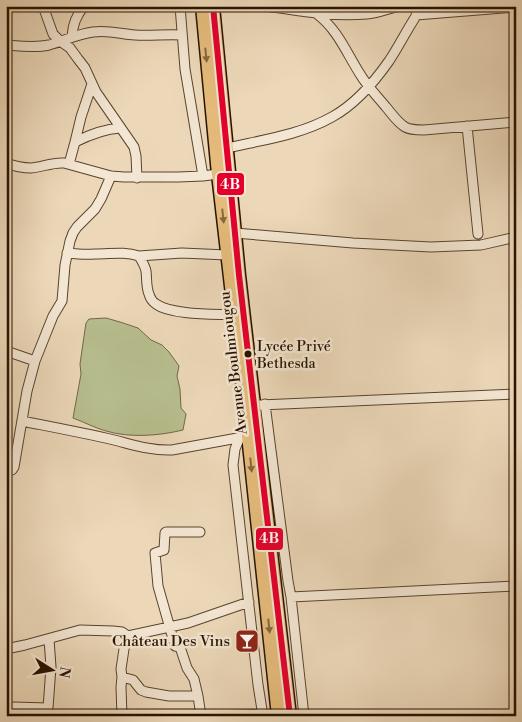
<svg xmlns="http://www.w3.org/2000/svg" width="522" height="722" viewBox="0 0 522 722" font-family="'Libre Bodoni',serif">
  <rect width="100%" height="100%" fill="#ecd8b9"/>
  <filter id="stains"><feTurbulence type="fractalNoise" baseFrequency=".004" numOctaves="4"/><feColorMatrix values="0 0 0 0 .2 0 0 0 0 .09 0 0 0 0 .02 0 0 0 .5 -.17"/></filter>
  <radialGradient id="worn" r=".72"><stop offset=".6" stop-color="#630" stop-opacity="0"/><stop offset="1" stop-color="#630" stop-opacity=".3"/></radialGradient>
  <path fill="#b8bf8f" stroke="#706948" d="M106,318L120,322L138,328L151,340L162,345L169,352L179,366L177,376L180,389L181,408L186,414L183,430C158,436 130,438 106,431C95,428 84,422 73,418L81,374L80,364L82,350L86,323L89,319Z"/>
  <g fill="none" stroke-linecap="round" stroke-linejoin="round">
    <g stroke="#59442e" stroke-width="11">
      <path id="minor" d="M43,6L53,34L60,41L70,48L78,59L85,68L96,92L134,147L136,156L137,178
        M180,6L185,69L203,176
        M265,6C299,11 332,17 367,14C378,13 389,8 401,6
        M317,14C338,30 346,52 360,74C367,86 377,96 386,107C392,114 397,122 405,127C410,130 417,130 424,130L516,122
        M416,15L516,7
        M72,36C73,24 76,16 84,6
        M6,45C20,46 35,48 49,45C64,41 77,34 93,32C110,30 120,34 135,35C151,36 166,34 182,35
        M92,84L81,117L75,142C89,135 104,129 120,128
        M467,126L478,234
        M227,148C262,140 300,135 332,117C354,105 375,81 389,61C401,43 410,23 423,6
        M6,163C14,166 22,168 31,168C42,167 53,162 64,163L111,176L124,177H178L203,176L218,174
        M69,164L75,142
        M235,233L353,243L431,247L481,245L516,237
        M67,253C76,254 86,255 95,254C112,254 123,251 139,256C142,261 145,266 146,271C147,279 146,287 149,294C150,298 153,302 156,304C171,315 214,314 234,315
        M139,256L182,253L227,255
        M6,351L35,361
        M265,404L288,581L291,597L304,716
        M260,405L516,394
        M22,421C52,427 84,433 114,440C134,445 152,451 172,450L243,437
        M240,437L235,449L233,465L258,685L263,716
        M6,470H12L14,467L27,391L35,361L53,316L62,301L65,265L70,241L73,233L77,227L95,209L101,199L111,176
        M291,597L516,586
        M6,649L25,645L80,630L113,631L122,632L128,636L188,623L249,602
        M122,677L133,680L141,690L146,692L169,696H198L201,716
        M198,696L194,679L187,668L180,647L175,646L158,586L155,553L164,550L165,533L166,532H200
        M10,716L14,707L48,708L51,667L49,639
        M122,716L121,687L122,677L121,669L124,649L128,636
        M220,716L263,714"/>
    </g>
    <g stroke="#281300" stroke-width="15">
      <path id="highway" d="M202,6L218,174L245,407L278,716
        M213,6L239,275L290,716"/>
    </g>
    <use href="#minor" stroke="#f3e6d2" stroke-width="9"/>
    <use href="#highway" stroke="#e6bc7c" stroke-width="12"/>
    <g stroke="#f3e6d2" stroke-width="10">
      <path id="bus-1" d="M213,6L239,275L290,716"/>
    </g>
    <use href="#bus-1" stroke="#e4002b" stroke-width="6"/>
  </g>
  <defs><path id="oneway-solid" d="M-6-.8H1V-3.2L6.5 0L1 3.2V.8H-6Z" transform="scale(1.25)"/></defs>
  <g fill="#87683e">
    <use href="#oneway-solid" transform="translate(206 55) rotate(84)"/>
    <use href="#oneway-solid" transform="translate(223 216) rotate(84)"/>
    <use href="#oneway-solid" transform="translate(251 465) rotate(84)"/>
    <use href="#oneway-solid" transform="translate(269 626) rotate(84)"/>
  </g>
  <defs>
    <g id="bar-square" transform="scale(1.25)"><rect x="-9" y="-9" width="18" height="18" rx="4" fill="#8f2418" stroke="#f3e6d2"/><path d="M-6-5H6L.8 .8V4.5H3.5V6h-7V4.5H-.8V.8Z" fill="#fff"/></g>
  </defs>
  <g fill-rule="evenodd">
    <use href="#bar-square" x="247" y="641"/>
  </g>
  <circle fill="#281300" stroke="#f3e6d2" stroke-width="2" cx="248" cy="354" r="4.5"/>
  <g text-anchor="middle" stroke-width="5" stroke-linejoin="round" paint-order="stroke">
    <g font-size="14" fill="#281300" stroke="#f3e6d2" text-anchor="start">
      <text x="257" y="351">Lycée Privé<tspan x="257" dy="17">Bethesda</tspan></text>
    </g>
    <g font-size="15" fill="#281300" stroke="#f3e6d2">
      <text transform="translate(233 363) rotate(-97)" y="5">Avenue Boulmiougou</text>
    </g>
    <g font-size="15" fill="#281300" stroke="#f3e6d2" text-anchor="end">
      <text x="230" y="646">Château Des Vins</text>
    </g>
  </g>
  <g stroke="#f3e6d2" stroke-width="2">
    <rect x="216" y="172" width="29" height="24" rx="5" fill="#e4002b"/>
    <rect x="255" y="527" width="29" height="24" rx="5" fill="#e4002b"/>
  </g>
  <g font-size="14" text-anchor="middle" font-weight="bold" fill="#fff">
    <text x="230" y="189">4B</text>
    <text x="269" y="543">4B</text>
  </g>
  <rect width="522" height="722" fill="none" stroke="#ecd8b9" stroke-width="25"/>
  <rect x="8" y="8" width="507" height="707" fill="none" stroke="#281300" stroke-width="2.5"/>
  <rect x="12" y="12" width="497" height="697" fill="none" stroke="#281300"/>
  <g transform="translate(52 670) rotate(101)" stroke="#f3e6d2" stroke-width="4" paint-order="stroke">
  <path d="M0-4L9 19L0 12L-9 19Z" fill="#281300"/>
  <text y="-8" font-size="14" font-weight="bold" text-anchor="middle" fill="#281300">N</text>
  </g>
  <rect width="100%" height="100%" filter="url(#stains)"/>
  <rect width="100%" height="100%" fill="url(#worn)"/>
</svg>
